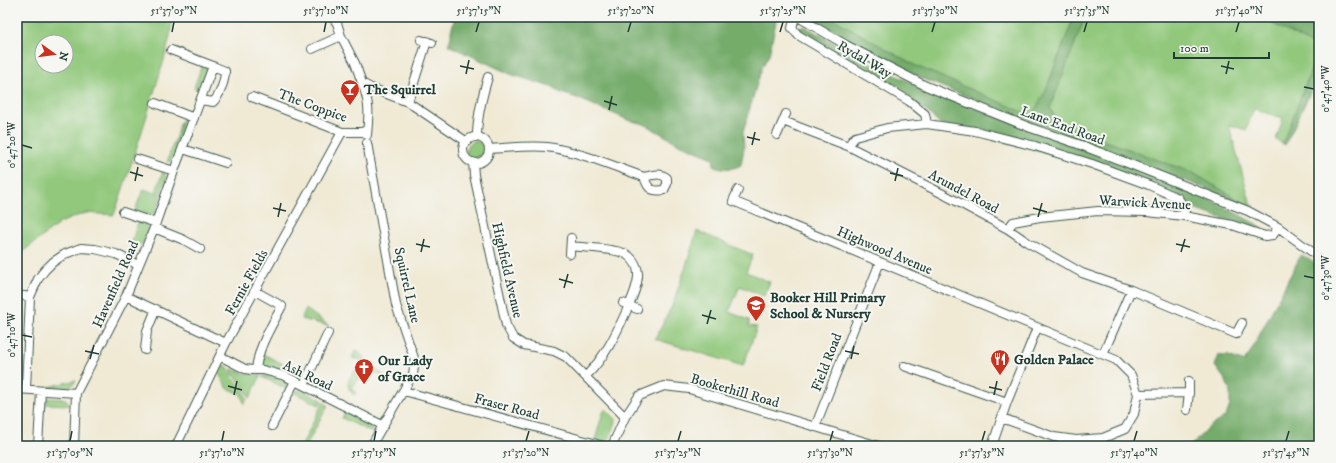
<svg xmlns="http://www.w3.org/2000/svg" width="1336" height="463" viewBox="0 0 1336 463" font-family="'IM FELL DW Pica',serif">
  <rect width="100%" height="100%" fill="#f6f6f2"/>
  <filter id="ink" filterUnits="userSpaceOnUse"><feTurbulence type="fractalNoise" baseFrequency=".025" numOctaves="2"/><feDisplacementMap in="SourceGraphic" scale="8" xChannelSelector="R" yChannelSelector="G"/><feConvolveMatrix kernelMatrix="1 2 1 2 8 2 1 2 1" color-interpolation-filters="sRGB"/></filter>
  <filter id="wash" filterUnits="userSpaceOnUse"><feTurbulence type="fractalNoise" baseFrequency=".012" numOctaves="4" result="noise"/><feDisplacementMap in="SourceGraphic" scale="16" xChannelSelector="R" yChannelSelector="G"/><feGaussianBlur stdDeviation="0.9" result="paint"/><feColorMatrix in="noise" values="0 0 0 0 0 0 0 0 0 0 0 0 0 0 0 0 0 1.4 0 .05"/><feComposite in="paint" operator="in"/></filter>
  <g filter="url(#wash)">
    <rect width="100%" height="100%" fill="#f0ead5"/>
    <path fill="#91c87b" stroke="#588258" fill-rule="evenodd" d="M17,17H173C170,43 162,67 154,92C142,133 128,174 114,215L86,213L74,217L60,223L17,256ZM42,42H66V66H42Z
      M830,17H1074L1045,92L1032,116L914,65Z
      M1085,17H1260L1319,48L1287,134L1282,143L1276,140L1283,118L1254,109L1246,130L1230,125L1229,126L1252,208L1193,173L1059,124L1050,108Z
      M202,65L207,68L199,89L194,88Z
      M182,118L185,119L187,124L180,141L175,140Z
      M466 151a10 10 0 1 1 20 0a10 10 0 1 1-20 0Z
      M174,141L179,144L174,160L167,162Z
      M163,171L167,178L161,193L156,192Z
      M143,189L161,195L155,213L149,216L135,211Z
      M138,222L145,224L148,230L143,243L130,247Z
      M697,231L753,255L746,272L770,282L764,296L740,286L729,312L749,320V326L757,327L743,366L655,339L672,306L685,269Z
      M306,309L329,326L301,319Z
      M356,349L372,367L385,376L364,370L362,380L357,379L352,388L356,393L354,395C344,385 348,380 356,369L361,370L363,361L352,358Z
      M263,354L283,364L280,369L265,366L261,358Z
      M221,364L228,367L232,377L243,388L247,399L244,404L241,394L227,388L218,372Z
      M285,364L304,375V376L299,378L283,369Z
      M231,369L243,373L261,375L250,398L245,388L233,374Z
      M264,375C272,377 284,378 288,385L287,389L262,377Z
      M312,379L333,389L330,393L313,384Z
      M76,380C71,392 57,388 45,388Z
      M301,390L322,400L319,405L295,393L296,391Z
      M47,398L66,399L70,405L43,404Z
      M323,402L328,405L306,446L302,445Z
      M606,409L616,419V422L610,438L601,443L595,440L603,412Z
      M345,412L373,426L371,432L342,418Z"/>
    <path fill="#74ac6b" stroke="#4a7450" d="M455,17H777L769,55L762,67L743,132L744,148L741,165C733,170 723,169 714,166L713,158L679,144L644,124L628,120L577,98L561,93L551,87L510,74L448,45L451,37V31Z
      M803,17H830L914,65L1032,116L1045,92L1074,17H1085L1050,108L1059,124L1193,173L1247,205V209L1224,196L1204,188L1028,121L923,79Z
      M1260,17H1319V48L1262,18Z
      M804,26L866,61L929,91L1194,191L1262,227L1261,231L1190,208L1191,204L1134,177L938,123L930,114L900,93L800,33L799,27Z
      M1319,49V72L1314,85L1285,145L1282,143L1287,134Z
      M1301,255L1319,265V446H1190L1209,427L1226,416L1230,405V392L1226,381L1215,366L1219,355L1225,356L1226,355L1245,362L1246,357H1248Z"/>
  </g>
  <g filter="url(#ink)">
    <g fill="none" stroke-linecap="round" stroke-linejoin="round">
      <g stroke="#3e574c" stroke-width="10">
        <path id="minor" d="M332,17L337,23L341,36L355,63L362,83L371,88L408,102L467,142
          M795,17L792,28L798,35L909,101L925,114L927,124
          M798,17L846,45L926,86L1031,128L1078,144L1130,164L1248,211L1278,227L1319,257
          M421,40L432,43
          M312,49L341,36
          M171,50L213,66
          M362,83C370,103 369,114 367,135
          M252,97L342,132H362L367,130
          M408,102L427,41
          M155,103L194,118
          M783,121L848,146L945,195L1008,229L1027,242L1082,273L1131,290L1236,334L1242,323
          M777,135L786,114
          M477,137C477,116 482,97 488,77
          M463 150a13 13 0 1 1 26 0a13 13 0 1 1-26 0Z
          M367,143L396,305L415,361L413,374L371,446
          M848,146L855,137L887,128L927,124L975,131L1035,146L1092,164L1149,185L1178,198L1185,209L1184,216
          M183,149L226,163
          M489,149C508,148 529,145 547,147C581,152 613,166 644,177C653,175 660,172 667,178V184L664,190C651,192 648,189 644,177
          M137,159L174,171
          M473,162L474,175L506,325L513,338L524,345L554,351L566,357L625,417
          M738,190L733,201L1116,360L1131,375L1138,394L1134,414L1125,429L1103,438L1076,440L1054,437L1002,418
          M123,212L156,223
          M154,228L184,240L200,249
          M1008,229L1013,222L1040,217L1098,211L1147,212L1184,216L1232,225L1265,236L1273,235L1278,227
          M571,246C585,248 615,248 626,254C634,259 639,268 638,277C637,289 631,301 626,312C615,336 605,357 586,376
          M570,254L571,238
          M255,291L282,306C271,327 258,347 256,370
          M17,295L30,297
          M126,296L226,343
          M623,303L637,309
          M145,350L147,331L156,309
          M1103,354L1131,290
          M220,356L245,369L252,370H263L285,376L384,426
          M904,366L1007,402
          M304,385L328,333
          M17,389L76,393
          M26,389L30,297L38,279L45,270L53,262L65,254L81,248L95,249L116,254L138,265
          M404,391L604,446
          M1138,394L1189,393
          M1187,410L1189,393V381
          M272,426L295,381
          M815,427L880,262
          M38,446L41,391
          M74,446L76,393L126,296L154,228L174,171L213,66L225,71C225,80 220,96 213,102L201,100
          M176,446L226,343L342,132
          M612,446L625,417L639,396L664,386L689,389L879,446
          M992,446L1007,402L1037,328"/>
      </g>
      <use href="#minor" stroke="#fff" stroke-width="8"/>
    </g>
  </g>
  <path fill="none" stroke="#1f3d34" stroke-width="1.5" d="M172,32L174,22M324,32L326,22M476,32L479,22M628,32L631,22M780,32L783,22M932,32L935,22M1084,32L1087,22M1236,32L1239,22M460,66L474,69M1221,66L1234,69M466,74L469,60M1226,74L1229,61M1304,87L1314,89M604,101L617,105M609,110L612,96M747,137L760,140M22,145L32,148M752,145L755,132M130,172L143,176M890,173L903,176M135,181L138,167M895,181L898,168M273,208L286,211M1033,208L1047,212M278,217L281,203M1038,217L1042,203M416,244L430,247M1176,244L1190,247M421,252L424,239M1181,252L1185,239M1304,276L1314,278M559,279L573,283M564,288L568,274M702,315L716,319M707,324L711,310M22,335L32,337M85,351L99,354M845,351L859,354M90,359L94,345M851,359L854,346M228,386L242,390M989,387L1002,390M234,395L237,381M994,395L997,381M70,441L72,431M222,441L224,431M374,441L376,431M526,441L529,431M678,441L681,431M830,441L833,431M982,441L985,431M1134,441L1137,431M1286,441L1289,431"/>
  <defs>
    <g id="bar-pin" transform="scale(1)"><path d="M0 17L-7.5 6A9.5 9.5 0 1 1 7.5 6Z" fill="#c8321e" stroke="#f6f6f2"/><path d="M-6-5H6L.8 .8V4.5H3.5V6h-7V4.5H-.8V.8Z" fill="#fff"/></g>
    <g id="school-pin" transform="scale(1)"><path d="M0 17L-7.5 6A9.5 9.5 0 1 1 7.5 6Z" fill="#c8321e" stroke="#f6f6f2"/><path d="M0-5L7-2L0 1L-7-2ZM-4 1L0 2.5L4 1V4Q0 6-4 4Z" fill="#fff"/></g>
    <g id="restaurant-pin" transform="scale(1)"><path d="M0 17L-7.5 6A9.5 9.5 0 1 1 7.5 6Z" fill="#c8321e" stroke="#f6f6f2"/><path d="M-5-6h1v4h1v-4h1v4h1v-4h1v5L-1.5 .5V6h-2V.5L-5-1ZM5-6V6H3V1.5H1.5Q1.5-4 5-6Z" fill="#fff"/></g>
    <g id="church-pin" transform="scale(1)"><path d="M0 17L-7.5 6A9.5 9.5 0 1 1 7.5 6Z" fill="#c8321e" stroke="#f6f6f2"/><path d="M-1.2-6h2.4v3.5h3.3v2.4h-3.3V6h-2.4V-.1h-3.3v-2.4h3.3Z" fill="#fff"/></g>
  </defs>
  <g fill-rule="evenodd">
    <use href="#bar-pin" x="350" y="89"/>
    <use href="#school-pin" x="756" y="305"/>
    <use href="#restaurant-pin" x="1000" y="359"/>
    <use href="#church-pin" x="364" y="368"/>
  </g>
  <g text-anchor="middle" stroke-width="4" stroke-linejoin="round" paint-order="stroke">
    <g font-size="14" fill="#1f3d34" stroke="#f6f6f2">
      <text transform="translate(865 59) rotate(30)" y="5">Rydal Way</text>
      <text transform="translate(313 105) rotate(20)" y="5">The Coppice</text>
      <text transform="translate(1063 125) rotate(20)" y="5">Lane End Road</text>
      <text transform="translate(964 191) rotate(28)" y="5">Arundel Road</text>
      <text transform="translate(1145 202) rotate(3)" y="5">Warwick Avenue</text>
      <text transform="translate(885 250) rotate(23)" y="5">Highwood Avenue</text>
      <text transform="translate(508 270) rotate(77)" y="5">Highfield Avenue</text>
      <text transform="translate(246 282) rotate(-61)" y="5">Fernie Fields</text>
      <text transform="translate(115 284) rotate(-66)" y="5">Havenfield Road</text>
      <text transform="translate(408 285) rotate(77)" y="5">Squirrel Lane</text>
      <text transform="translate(826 362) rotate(-69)" y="5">Field Road</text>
      <text transform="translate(308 375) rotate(25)" y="5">Ash Road</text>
      <text transform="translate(735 390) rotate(16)" y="5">Bookerhill Road</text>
      <text transform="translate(507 406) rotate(15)" y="5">Fraser Road</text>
    </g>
    <g font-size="14" font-weight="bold" fill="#1f3d34" stroke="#f6f6f2" text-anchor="start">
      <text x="364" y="94">The Squirrel</text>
      <text x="770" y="302">Booker Hill Primary<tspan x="770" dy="16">School &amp; Nursery</tspan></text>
      <text x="1014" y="364">Golden Palace</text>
      <text x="378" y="365">Our Lady<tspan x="378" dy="16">of Grace</tspan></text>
    </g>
  </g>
  <rect width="1336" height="463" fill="none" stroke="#f6f6f2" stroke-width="44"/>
  <g transform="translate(54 54) rotate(104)"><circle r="19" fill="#f6f6f2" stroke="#a0aca6"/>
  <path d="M0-3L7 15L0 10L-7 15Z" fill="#c8321e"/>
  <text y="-6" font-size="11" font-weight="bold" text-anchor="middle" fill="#1f3d34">N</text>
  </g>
  <path d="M1174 52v6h95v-6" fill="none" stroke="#1f3d34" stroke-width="2"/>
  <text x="1180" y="52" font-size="12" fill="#1f3d34" stroke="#f6f6f2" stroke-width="3" paint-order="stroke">100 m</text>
  <rect x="22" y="22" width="1292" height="419" fill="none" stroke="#1f3d34" stroke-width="1.5"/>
  <g font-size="10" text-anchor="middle" fill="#1f3d34">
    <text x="174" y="14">51°37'05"N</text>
    <text x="326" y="14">51°37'10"N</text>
    <text x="479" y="14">51°37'15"N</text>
    <text x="631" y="14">51°37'20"N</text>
    <text x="783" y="14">51°37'25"N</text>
    <text x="935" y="14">51°37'30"N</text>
    <text x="1087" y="14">51°37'35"N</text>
    <text x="1239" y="14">51°37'40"N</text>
    <text transform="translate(1325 89) rotate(-90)" y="4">0°47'40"W</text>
    <text transform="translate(11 145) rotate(-90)" y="4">0°47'20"W</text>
    <text transform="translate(1325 278) rotate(-90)" y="4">0°47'30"W</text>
    <text transform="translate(11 335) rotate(-90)" y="4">0°47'10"W</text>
    <text x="70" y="456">51°37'05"N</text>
    <text x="222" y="456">51°37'10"N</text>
    <text x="374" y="456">51°37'15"N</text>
    <text x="526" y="456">51°37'20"N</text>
    <text x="678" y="456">51°37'25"N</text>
    <text x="830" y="456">51°37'30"N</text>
    <text x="982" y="456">51°37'35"N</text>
    <text x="1134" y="456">51°37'40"N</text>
    <text x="1286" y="456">51°37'45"N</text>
  </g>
</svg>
